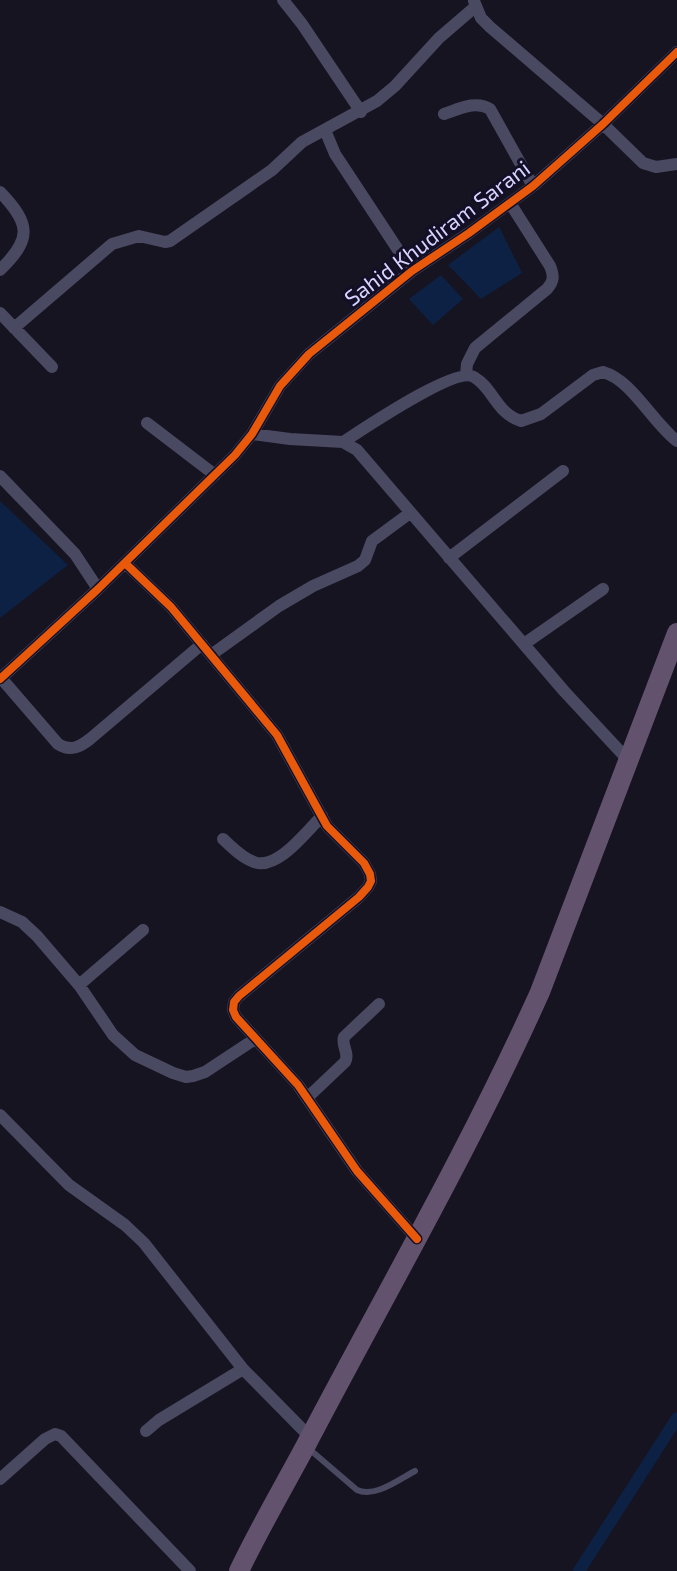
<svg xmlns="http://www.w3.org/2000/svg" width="677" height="1571" viewBox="0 0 677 1571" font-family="'Exo 2',sans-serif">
  <rect width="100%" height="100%" fill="#161421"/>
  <path fill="#0d2144" d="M499,227L522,273L481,299L448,265Z
    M441,275L463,299L433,325L409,299Z
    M0,501L68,565L0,618Z"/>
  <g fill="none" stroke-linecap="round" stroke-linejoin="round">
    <path stroke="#0d2144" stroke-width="12" d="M579,1571L677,1418"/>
    <path stroke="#4a4962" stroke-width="6" d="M308,1448L357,1490C375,1498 398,1480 415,1471"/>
    <path stroke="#4a4962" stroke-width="12" d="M283,0L302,24L361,112
      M474,1L481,18L490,27L603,124L643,163L656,167L677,164
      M444,114C459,109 476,100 490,109L533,186
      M325,130L335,154L412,271
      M0,192C31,224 32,239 0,270
      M0,313L52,367
      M14,328L112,244L139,236L165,242L170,241L272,170L302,142L377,101L395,86L439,38L475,7
      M466,375L467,364L475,348L547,289C554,281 554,276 550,266L510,203
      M147,423L215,475
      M252,434L290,439L343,442L357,450L564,691L629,761
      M343,442C362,430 456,366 474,377C494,389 496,413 521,421L541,414L593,375L603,372C632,380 652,422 677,441
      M0,476L75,554L98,589
      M449,558L563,471
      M125,563L171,607L277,735L327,826L364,863L370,874L371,881L368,887L359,897L239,996L234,1002L233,1010L236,1017L298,1085L357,1171L417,1239
      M524,644L603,589
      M211,655L279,606L313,586L358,566L365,560L372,541L410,513
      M1,678L58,744C70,752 80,747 90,739L202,644
      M0,679L98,589L235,455L252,434L280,386L309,354L412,271L469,233L533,186L603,124L677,52
      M223,839C232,847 242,858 254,862C277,871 307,831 322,816
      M0,912L22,922L37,936L79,985L113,1035L135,1055L173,1073L186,1077L193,1076L205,1072L255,1039
      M79,985L143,930
      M307,1098L345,1062C350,1053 341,1046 344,1037L379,1004
      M0,1115L69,1185L125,1225L144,1243L243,1369L310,1437
      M146,1431L159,1420L243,1369
      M0,1479L45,1439L55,1434L61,1436L190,1571"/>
    <path stroke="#62526e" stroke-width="20" d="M239,1571C259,1529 283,1488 305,1447C384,1296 470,1148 540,992L677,633"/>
    <g stroke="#130f26" stroke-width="11">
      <path id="cycleway" d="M125,563L171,607L277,735L327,826L364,863L370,874L371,881L368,887L359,897L239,996L234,1002L233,1010L236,1017L298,1085L357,1171L417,1239
        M0,679L98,589L235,455L252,434L280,386L309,354L412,271L469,233L533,186L603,124L677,52"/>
    </g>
    <use href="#cycleway" stroke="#e8590c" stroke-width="8"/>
  </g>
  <g text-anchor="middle" stroke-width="6" stroke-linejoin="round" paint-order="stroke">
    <g font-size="22" fill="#d9d4ff" stroke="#130f26">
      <text transform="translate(437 233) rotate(-37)" y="8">Sahid Khudiram Sarani</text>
    </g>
  </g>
</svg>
